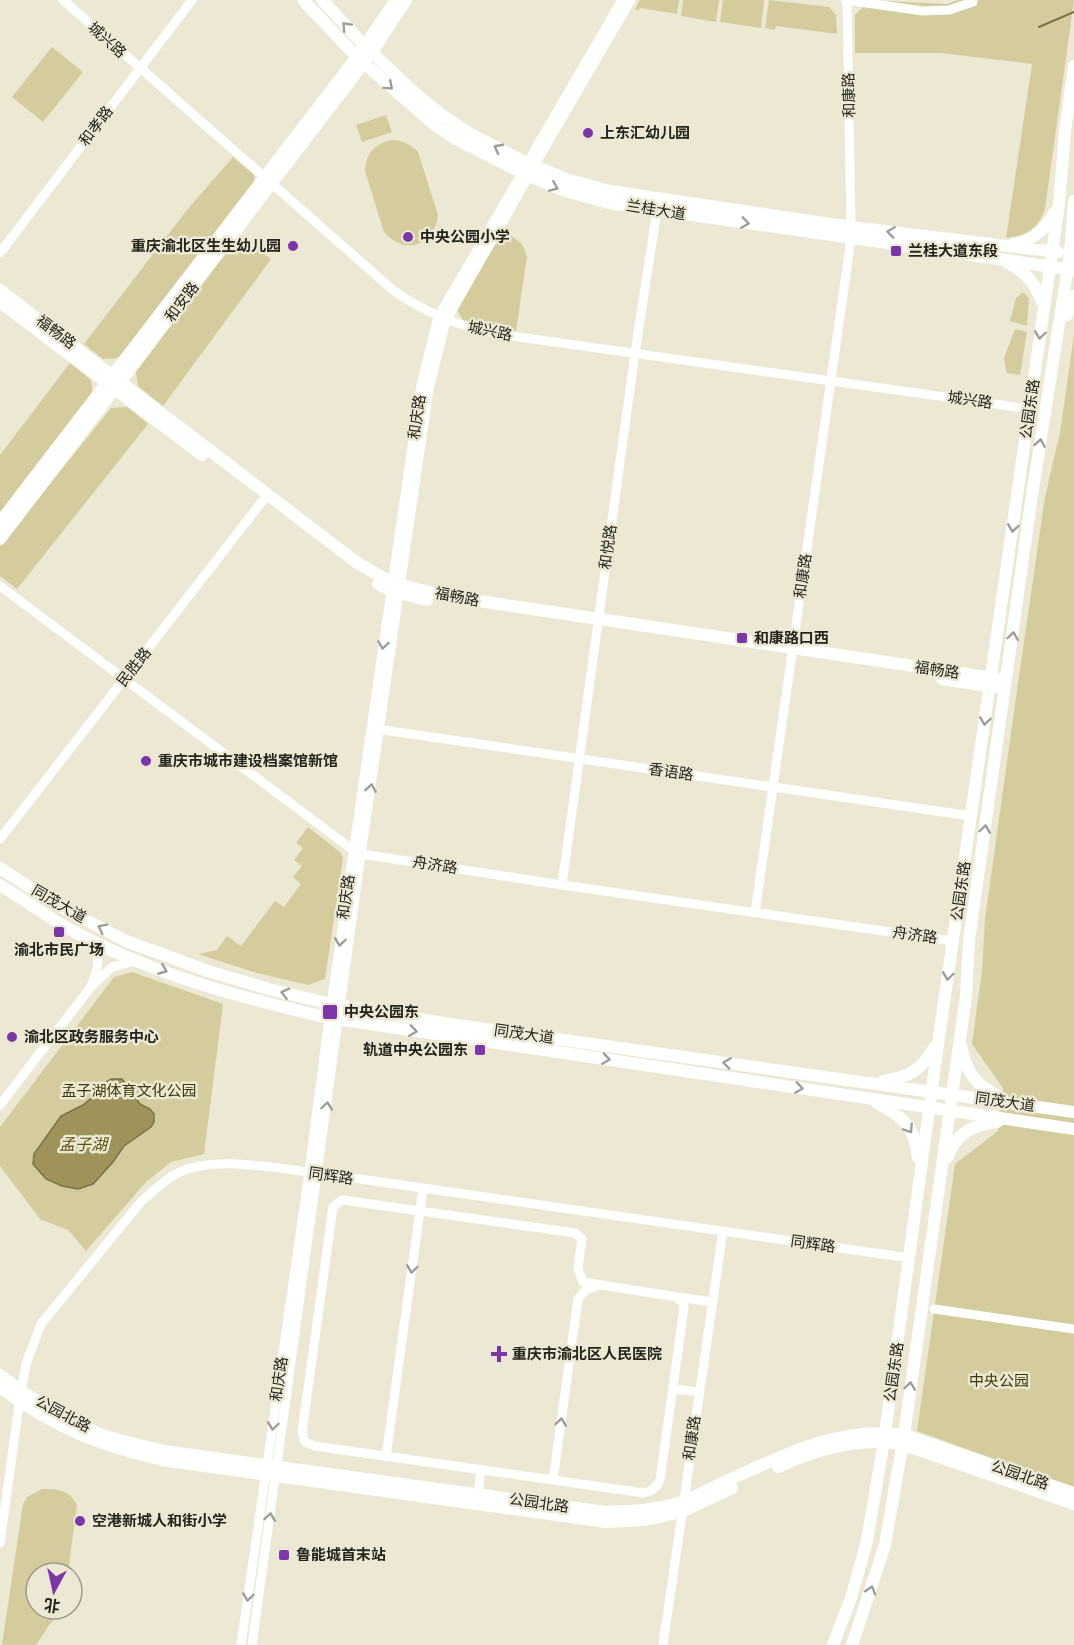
<svg xmlns="http://www.w3.org/2000/svg" width="1074" height="1645" viewBox="0 0 1074 1645" font-family="'Fira Sans Condensed','Noto Sans SC',sans-serif">
  <rect width="100%" height="100%" fill="#ece8d3"/>
  <path fill="#d4cc9d" d="M640,0H679L677,14L640,8L639,10L635,9Z
    M683,0H719L716,22L681,16Z
    M723,0H764L761,28L720,22Z
    M769,0L829,7L836,15L837,34L776,26L775,30L765,28Z
    M863,0L947,4L957,0H1074L1045,209C1038,229 1026,236 1006,238L1032,64L941,53H855V15L862,8Z
    M52,47L83,72L43,122L12,97Z
    M386,115L392,132L362,142L356,125Z
    M393,140C404,141 410,144 418,152L438,215C434,246 405,256 384,232L365,171C366,153 375,143 393,140Z
    M233,157L254,175L255,186L120,358L103,359L84,344L187,210Z
    M505,231L522,244L527,256L516,331L463,320L457,310L487,257Z
    M239,235L271,259L163,406L138,386L136,372Z
    M1023,292L1029,298L1027,326L1010,321L1016,298Z
    M1015,329L1027,332L1020,375L1007,373L1004,358Z
    M1074,335V1488L917,1431L955,1164L998,1131L1003,1088L972,1044L982,971L985,919L1017,690L1045,497L1060,433Z
    M70,363L91,380L93,396L0,516V455Z
    M127,407L148,424L17,589L0,576V546L111,408Z
    M308,827L340,852L343,858L325,979L308,985L257,973L198,954L217,950L227,936L241,946L275,901L284,907L301,884L293,877L302,866L294,860L303,848L296,843Z
    M132,972L223,1004L204,1154L171,1162L147,1181L86,1251L68,1230L40,1219L0,1166V1127L114,977Z
    M42,1489C57,1489 70,1490 77,1505L68,1573H36V1609H60L36,1645H2L23,1504L27,1497Z"/>
  <path fill="#9d935b" stroke="#797248" stroke-width="1.5" d="M111,1079H122L140,1104L150,1109L154,1114V1122L151,1127L124,1146L113,1162L93,1184L78,1189L62,1186L46,1179L33,1164L34,1154L61,1116L83,1105L96,1094L103,1084Z"/>
  <g fill="none" stroke-linecap="round" stroke-linejoin="round">
    <path stroke="#797248" stroke-width="2" d="M1039,27L1074,12"/>
    <path stroke="#fff" stroke-width="9" d="M63,0L394,291C429,315 463,328 504,335L1030,409
      M845,0L923,11L949,10L973,2
      M847,0L851,227
      M527,163L622,0
      M534,166L631,0
      M0,253L192,0
      M0,586L353,850L361,854L562,885L953,941
      M377,729L971,816
      M0,839L267,495
      M562,885L635,353L657,210
      M755,913L851,239
      M92,940C102,958 98,970 90,988L112,967L135,961
      M0,1105L90,988
      M342,1200L575,1233L582,1239L578,1269L583,1282L677,1297L683,1303L684,1308L660,1480C656,1488 652,1491 644,1493L315,1446L305,1442L302,1432L333,1207Z
      M677,1297L712,1302
      M934,1309L1074,1329
      M673,1389L699,1392
      M386,1457L423,1188
      M553,1480L578,1299L586,1290L595,1287
      M477,1500L481,1470
      M0,1543L21,1391L26,1364L41,1324L140,1203C151,1193 163,1181 176,1174C214,1154 276,1169 318,1173L910,1258
      M241,1645L309,1172L329,1018L421,385L438,317L522,173
      M252,1645L361,854L429,389L446,321L529,176
      M663,1645L723,1231"/>
    <path stroke="#fff" stroke-width="12" d="M303,0L357,57L436,126L461,142L529,176L565,191L609,203L1074,270
      M322,0L365,46L417,95L442,115L469,133L527,163L569,180L610,191L851,227L1058,252
      M1013,244C1033,241 1045,230 1054,213
      M1009,264C1028,272 1036,286 1043,304
      M0,290L356,562L392,583L452,597L1000,679
      M0,302L202,455
      M1067,315L1070,301L1074,296
      M0,522L357,57L396,0
      M0,539L372,52L406,0
      M378,584L391,591L427,600
      M942,679L996,687
      M0,868L57,905L126,941L208,971L269,989L331,1004L443,1023L1074,1112
      M0,885C21,898 41,912 62,925C144,972 237,997 329,1018L1074,1129
      M961,1046C967,1074 976,1086 1002,1098
      M883,1081C910,1077 922,1070 935,1046
      M877,1103C903,1117 915,1126 918,1157
      M947,1158C955,1134 973,1124 997,1122
      M0,1375C35,1402 75,1428 119,1440C134,1444 149,1447 164,1451L605,1512C632,1511 657,1510 682,1502C695,1497 708,1490 720,1484C778,1458 838,1425 904,1435L1074,1493
      M0,1387C53,1427 98,1445 162,1460L606,1522L646,1520L681,1512L732,1488
      M778,1467C816,1449 860,1437 902,1444L1074,1504
      M833,1645L851,1598L867,1541L884,1441L939,1037L1059,204L1065,131L1074,66
      M852,1645L885,1545L904,1435L966,996L969,940L1032,495L1070,254L1074,201"/>
  </g>
  <defs><path id="oneway-chevron" d="M-2-3.5L2.5 0L-2 3.5" fill="none" stroke-width="1.6" stroke-linecap="round" stroke-linejoin="round" transform="scale(1.5)"/></defs>
  <g stroke="#9d9d99">
    <use href="#oneway-chevron" transform="translate(346 26) rotate(-133)"/>
    <use href="#oneway-chevron" transform="translate(389 86) rotate(42)"/>
    <use href="#oneway-chevron" transform="translate(498 148) rotate(-152)"/>
    <use href="#oneway-chevron" transform="translate(554 187) rotate(23)"/>
    <use href="#oneway-chevron" transform="translate(745 223) rotate(8)"/>
    <use href="#oneway-chevron" transform="translate(891 232) rotate(-172)"/>
    <use href="#oneway-chevron" transform="translate(1040 335) rotate(98)"/>
    <use href="#oneway-chevron" transform="translate(1040 443) rotate(-81)"/>
    <use href="#oneway-chevron" transform="translate(1013 528) rotate(98)"/>
    <use href="#oneway-chevron" transform="translate(1013 636) rotate(-82)"/>
    <use href="#oneway-chevron" transform="translate(383 645) rotate(99)"/>
    <use href="#oneway-chevron" transform="translate(985 721) rotate(98)"/>
    <use href="#oneway-chevron" transform="translate(371 788) rotate(-81)"/>
    <use href="#oneway-chevron" transform="translate(985 829) rotate(-82)"/>
    <use href="#oneway-chevron" transform="translate(102 928) rotate(-153)"/>
    <use href="#oneway-chevron" transform="translate(340 942) rotate(98)"/>
    <use href="#oneway-chevron" transform="translate(163 970) rotate(22)"/>
    <use href="#oneway-chevron" transform="translate(948 976) rotate(98)"/>
    <use href="#oneway-chevron" transform="translate(285 993) rotate(-166)"/>
    <use href="#oneway-chevron" transform="translate(413 1031) rotate(8)"/>
    <use href="#oneway-chevron" transform="translate(606 1059) rotate(8)"/>
    <use href="#oneway-chevron" transform="translate(727 1063) rotate(-172)"/>
    <use href="#oneway-chevron" transform="translate(799 1088) rotate(8)"/>
    <use href="#oneway-chevron" transform="translate(327 1106) rotate(-82)"/>
    <use href="#oneway-chevron" transform="translate(909 1129) rotate(56)"/>
    <use href="#oneway-chevron" transform="translate(412 1269) rotate(98)"/>
    <use href="#oneway-chevron" transform="translate(910 1386) rotate(-82)"/>
    <use href="#oneway-chevron" transform="translate(561 1422) rotate(-82)"/>
    <use href="#oneway-chevron" transform="translate(273 1426) rotate(98)"/>
    <use href="#oneway-chevron" transform="translate(270 1517) rotate(-82)"/>
    <use href="#oneway-chevron" transform="translate(871 1590) rotate(-73)"/>
    <use href="#oneway-chevron" transform="translate(248 1597) rotate(98)"/>
  </g>
  <g fill="#7c36a9" stroke="#ece8d3" stroke-width="2">
    <circle cx="588" cy="133" r="6"/>
    <circle cx="408" cy="237" r="6"/>
    <circle cx="293" cy="246" r="6"/>
    <rect x="890" y="245" width="12" height="12" rx="3"/>
    <rect x="736" y="632" width="12" height="12" rx="3"/>
    <circle cx="146" cy="761" r="6"/>
    <rect x="53" y="926" width="12" height="12" rx="3"/>
    <rect x="322" y="1004" width="16" height="16" rx="3"/>
    <circle cx="12" cy="1037" r="6"/>
    <rect x="474" y="1044" width="12" height="12" rx="3"/>
    <path d="M496 1345h6v6h6v6h-6v6h-6v-6h-6v-6h6z"/>
    <circle cx="80" cy="1521" r="6"/>
    <rect x="278" y="1549" width="12" height="12" rx="3"/>
  </g>
  <g text-anchor="middle" stroke-width="5" stroke-linejoin="round" paint-order="stroke">
    <g font-size="15" fill="#26251d" stroke="#ece8d3">
      <text transform="translate(107 40) rotate(42)" y="5">城兴路</text>
      <text transform="translate(849 95) rotate(-91)" y="5">和康路</text>
      <text transform="translate(96 126) rotate(-53)" y="5">和孝路</text>
      <text transform="translate(656 210) rotate(9)" y="5">兰桂大道</text>
      <text transform="translate(182 302) rotate(-53)" y="5">和安路</text>
      <text transform="translate(490 331) rotate(12)" y="5">城兴路</text>
      <text transform="translate(56 332) rotate(37)" y="5">福畅路</text>
      <text transform="translate(970 400) rotate(8)" y="5">城兴路</text>
      <text transform="translate(1030 409) rotate(-82)" y="5">公园东路</text>
      <text transform="translate(417 417) rotate(-82)" y="5">和庆路</text>
      <text transform="translate(608 547) rotate(-82)" y="5">和悦路</text>
      <text transform="translate(803 576) rotate(-82)" y="5">和康路</text>
      <text transform="translate(457 597) rotate(11)" y="5">福畅路</text>
      <text transform="translate(134 667) rotate(-52)" y="5">民胜路</text>
      <text transform="translate(937 670) rotate(8)" y="5">福畅路</text>
      <text transform="translate(671 772) rotate(8)" y="5">香语路</text>
      <text transform="translate(435 865) rotate(9)" y="5">舟济路</text>
      <text transform="translate(961 891) rotate(-82)" y="5">公园东路</text>
      <text transform="translate(346 897) rotate(-82)" y="5">和庆路</text>
      <text transform="translate(59 904) rotate(30)" y="5">同茂大道</text>
      <text transform="translate(915 935) rotate(8)" y="5">舟济路</text>
      <text transform="translate(524 1034) rotate(8)" y="5">同茂大道</text>
      <text transform="translate(1005 1102) rotate(8)" y="5">同茂大道</text>
      <text transform="translate(331 1176) rotate(8)" y="5">同辉路</text>
      <text transform="translate(813 1244) rotate(8)" y="5">同辉路</text>
      <text transform="translate(894 1372) rotate(-82)" y="5">公园东路</text>
      <text transform="translate(279 1379) rotate(-82)" y="5">和庆路</text>
      <text transform="translate(63 1414) rotate(28)" y="5">公园北路</text>
      <text transform="translate(692 1438) rotate(-82)" y="5">和康路</text>
      <text transform="translate(1020 1475) rotate(19)" y="5">公园北路</text>
      <text transform="translate(539 1503) rotate(8)" y="5">公园北路</text>
    </g>
    <g font-size="15" font-weight="bold" fill="#26251d" stroke="#ece8d3" text-anchor="start">
      <text x="600" y="138">上东汇幼儿园</text>
      <text x="420" y="242">中央公园小学</text>
      <text x="281" y="251" text-anchor="end">重庆渝北区生生幼儿园</text>
      <text x="908" y="256">兰桂大道东段</text>
      <text x="754" y="643">和康路口西</text>
      <text x="158" y="766">重庆市城市建设档案馆新馆</text>
      <text x="59" y="955" text-anchor="middle">渝北市民广场</text>
      <text x="344" y="1017">中央公园东</text>
      <text x="24" y="1042">渝北区政务服务中心</text>
      <text x="468" y="1055" text-anchor="end">轨道中央公园东</text>
      <text x="512" y="1359">重庆市渝北区人民医院</text>
      <text x="92" y="1526">空港新城人和街小学</text>
      <text x="296" y="1560">鲁能城首末站</text>
    </g>
    <g font-size="15" fill="#3e3606" stroke="#ece8d3">
      <text x="129" y="1096">孟子湖体育文化公园</text>
      <text x="999" y="1386">中央公园</text>
    </g>
    <g font-size="16" font-style="italic" fill="#5e530c" stroke="#ece8d3">
      <text x="83" y="1150">孟子湖</text>
    </g>
  </g>
  <g transform="translate(54 1591) rotate(188)"><circle r="28" fill="#ece8d3" stroke="#9d9a8a" stroke-width="1.5"/>
  <path d="M0-4.5L10 22L0 15L-10 22Z" fill="#7c36a9"/>
  <text y="-9" font-size="16" font-weight="bold" text-anchor="middle" fill="#26251d">北</text>
  </g>
</svg>
